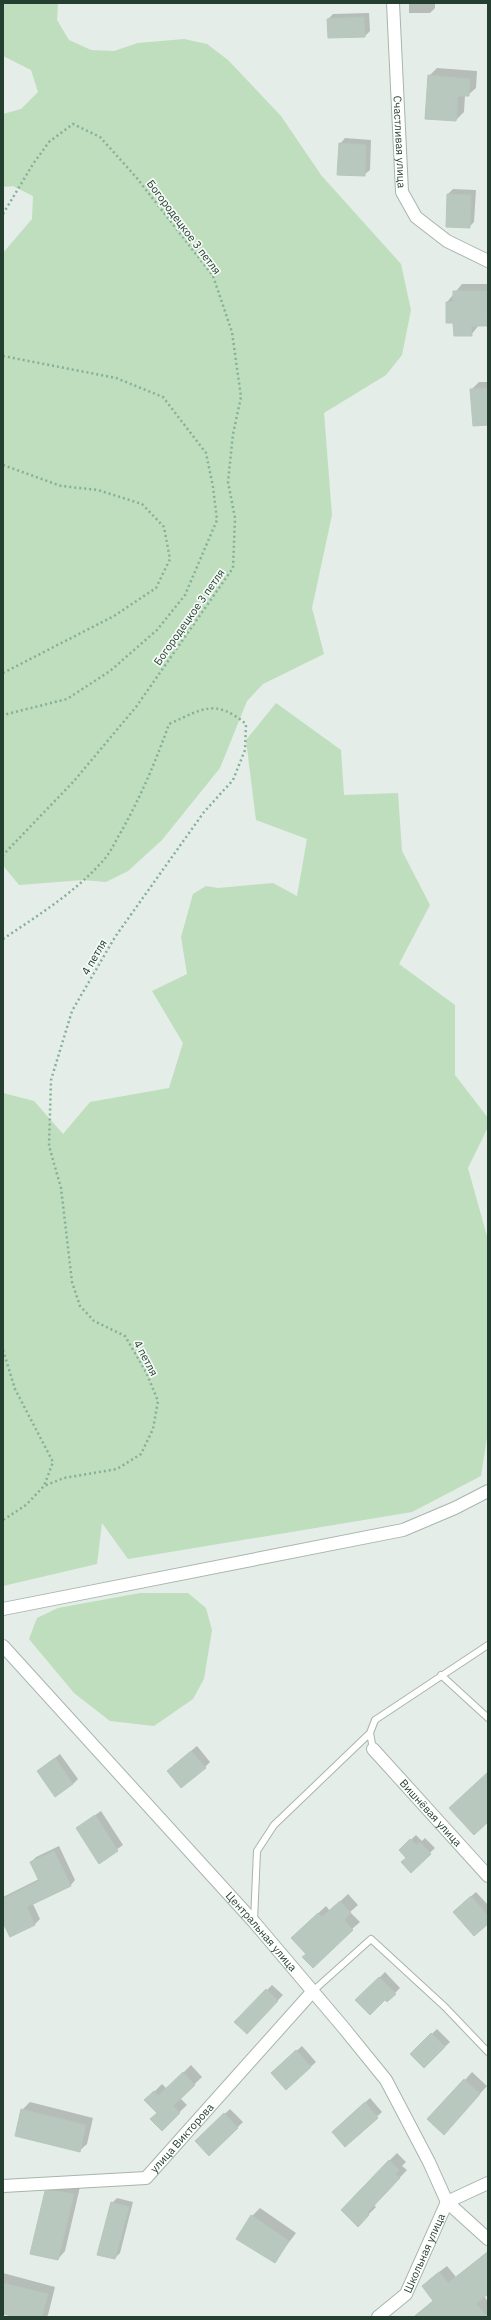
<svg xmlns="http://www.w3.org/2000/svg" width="491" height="2320" viewBox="0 0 491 2320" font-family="'IBM Plex Sans',sans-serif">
  <rect width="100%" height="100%" fill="#e4ede7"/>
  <path fill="#bedebe" d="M3,3H58L57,20L69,40L91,50L114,51L138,43L184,39L207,44L228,60L281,116L321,175L401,264L411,310L402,355L386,375L324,413L332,515L312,608L324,654L263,684L247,701L220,768L162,840L128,871L106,882L83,880L19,885L5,868L3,863V253L32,219L33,196L13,186L3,187V114L21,109L38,92L31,70L3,56Z
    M276,703L341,750L344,795L398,793L402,851L430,905L399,964L455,1005V1075L488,1118V1127L468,1168L488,1240V1431L481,1476L412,1512L128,1559L102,1523L97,1564L3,1586V1093L34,1101L63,1134L90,1102L169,1088L183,1043L152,991L187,974L181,937L193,894L206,886L218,888L273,883L297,896L307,839L256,820L246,740Z
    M140,1593H188L206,1608L212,1630L204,1679L193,1699L154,1726L110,1721L74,1693L29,1639L37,1618L58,1608Z"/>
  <path fill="#0003" d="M409,3H435V8L430,13H409Z
    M369,13L370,31L365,36L328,19L333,14Z
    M437,68L477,71L476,88L468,95H465L464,112L456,120L426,118L429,76Z
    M345,138L371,140L370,170L364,175L340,144Z
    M453,189L476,190L474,222L469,227L448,194Z
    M462,284H488V324L479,325L471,335L447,302Z
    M479,382H488V424L471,390Z
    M197,1746L210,1762L205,1767L173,1766Z
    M60,1754L78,1779L73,1784L38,1771Z
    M101,1811L123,1845L99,1862L77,1828Z
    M416,1835L422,1841L425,1838L435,1848L411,1871L407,1858L400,1850Z
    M59,1846L75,1880L70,1886L33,1904L40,1919L35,1924L10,1936L3,1921V1897L39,1879L31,1862L36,1857Z
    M476,1892L488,1905V1921L459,1907Z
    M348,1894L358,1905L350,1912L360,1922L352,1929L307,1954L300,1930L326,1906L330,1911Z
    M385,1972L400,1988L387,2001L385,1999L357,2000Z
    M272,1985L283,1995L247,2032L236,2022Z
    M437,2029L450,2042L424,2067L411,2054Z
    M302,2046L316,2062L286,2089L277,2068Z
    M191,2065L202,2077L180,2098L187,2105L162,2129L158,2112L146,2100L162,2084L167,2089Z
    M472,2072L487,2086L451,2126L465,2080Z
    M370,2098L382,2112L345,2146L338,2127Z
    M30,2102L93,2118L87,2144L79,2151L22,2110Z
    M230,2109L243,2122L209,2155L196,2141Z
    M397,2153L406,2162L402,2166L407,2170L374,2205L376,2207L358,2225L389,2161Z
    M54,2184L80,2187L65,2251L58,2259L46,2192Z
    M117,2198L133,2202L120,2253L115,2258L112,2203Z
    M260,2208L296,2233L274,2262L238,2238L252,2216Z
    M488,2251V2293L484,2296L488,2302V2314L485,2317H413L434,2300L423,2287L430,2279L447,2266L456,2277Z
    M3,2273L55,2287L48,2315L46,2317H20L3,2313Z"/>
  <path fill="#b9c8bf" stroke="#b6c7bb" d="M364,17L365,37L328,38L327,19Z
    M428,75L470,79L469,96H458L456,121L425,119Z
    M339,143L366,145L365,176L337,175Z
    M447,194L471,195L470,228L446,227Z
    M453,291H487L488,326H471L472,336H454L453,323H446V302H453Z
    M488,388V425L473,426L470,389Z
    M191,1751L206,1768L181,1788L167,1771Z
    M55,1758L73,1784L55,1797L37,1771Z
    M488,1772V1822L474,1835L449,1808Z
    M95,1815L118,1851L99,1864L76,1828Z
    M410,1839L416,1845L420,1842L431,1854L411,1873L401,1862L406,1858L399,1850Z
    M54,1851L71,1886L27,1907L35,1925L10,1937L3,1923V1899L39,1881L30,1862Z
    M471,1896L488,1916V1924L474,1936L453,1912Z
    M340,1901L351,1913L344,1920L353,1930L313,1968L302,1957L306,1954L291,1938L318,1913L322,1917Z
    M379,1977L396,1994L387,2002L385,2000L370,2015L355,2000Z
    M266,1989L278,2001L247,2034L234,2022Z
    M431,2033L445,2047L424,2068L410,2054Z
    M296,2050L311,2067L286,2090L271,2073Z
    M183,2072L195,2085L173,2106L180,2113L162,2131L150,2119L157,2113L144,2100L154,2091L158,2096Z
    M464,2079L480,2094L444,2135L427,2119Z
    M365,2102L378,2118L345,2147L332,2132Z
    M21,2109L86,2125L80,2152L15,2136Z
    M224,2113L238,2128L209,2156L195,2141Z
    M389,2160L399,2170L395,2174L400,2178L367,2213L369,2215L358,2227L341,2210Z
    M45,2191H56L74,2194L58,2260L30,2254Z
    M111,2202L129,2207L115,2259L97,2255Z
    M251,2215L289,2241L275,2263L236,2239Z
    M488,2252V2294L476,2304L487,2317H414L433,2301L422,2286L439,2272L448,2283Z
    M3,2283L48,2294L42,2317H16L3,2314Z"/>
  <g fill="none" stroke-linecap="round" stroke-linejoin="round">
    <g stroke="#a7b5ac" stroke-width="8">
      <path id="service" d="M441,1675L488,1718
        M373,1749L370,1733L375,1720L488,1645
        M254,1921L257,1851L274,1825L370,1733
        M313,1991L371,1939L445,2007L488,2052"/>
    </g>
    <g stroke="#a7b5ac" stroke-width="14">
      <g id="minor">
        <path id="s1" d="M393,3L402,192L416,217L447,241L488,261"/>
        <path id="s2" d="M3,1646L254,1922L343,2027L386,2080L429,2162L447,2202L488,2239"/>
        <path id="s3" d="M373,1749L488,1876"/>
        <path id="s4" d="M3,2186L146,2178L313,1991"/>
        <path id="s5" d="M378,2317L406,2294L447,2202L488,2183"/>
      </g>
    </g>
    <g stroke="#a7b5ac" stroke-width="14">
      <path id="tertiary" d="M3,1609L403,1530L455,1508L488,1491"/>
    </g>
    <path stroke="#85b097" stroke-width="2.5" stroke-dasharray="2 3" stroke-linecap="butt" d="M3,214L33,164L49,142L73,124L100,137L136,177L213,276L232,332L241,397L233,434L228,482L235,518L233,568L136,707L74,781L3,855
      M3,356L116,378L163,397L206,453L213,487L217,520L185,595L157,630L110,671L67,699L3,715
      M3,465L61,486L98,490L142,504L164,527L170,559L156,588L114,616L3,673
      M3,939C40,914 79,890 107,856C112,849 116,840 121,832C140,798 156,761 169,724C203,709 214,698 246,724L245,750L233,780L204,812L115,937L72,1011L51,1080L49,1146L61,1188L72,1282L80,1306L94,1321L125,1336L146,1372L158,1401L153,1429L141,1454L117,1469L64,1478L44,1486
      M3,1350L15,1389L53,1462L44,1486L26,1505L3,1520"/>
    <use href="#service" stroke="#fff" stroke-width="6"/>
    <use href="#minor" stroke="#fff" stroke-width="12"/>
    <use href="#tertiary" stroke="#fff" stroke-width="12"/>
  </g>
  <g text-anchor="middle" stroke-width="3.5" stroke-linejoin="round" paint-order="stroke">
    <g font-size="11" fill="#243f30" stroke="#f5faf6">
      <text dy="4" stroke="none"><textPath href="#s1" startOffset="139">Счастливая улица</textPath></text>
      <text transform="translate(184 227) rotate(53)" y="4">Богородецкое 3 петля</text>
      <text transform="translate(189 617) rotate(-55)" y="4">Богородецкое 3 петля</text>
      <text transform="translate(94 957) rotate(-60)" y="4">4 петля</text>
      <text transform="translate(146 1358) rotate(62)" y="4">4 петля</text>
      <text dy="4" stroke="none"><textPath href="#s3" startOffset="86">Вишнёвая улица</textPath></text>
      <text dy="4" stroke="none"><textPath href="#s2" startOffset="385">Центральная улица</textPath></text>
      <text dy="4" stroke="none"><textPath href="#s4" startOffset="197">улица Викторова</textPath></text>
      <text dy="4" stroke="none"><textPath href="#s5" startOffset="81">Школьная улица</textPath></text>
    </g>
  </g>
  <rect width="491" height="2320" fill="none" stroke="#243f30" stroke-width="8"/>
</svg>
